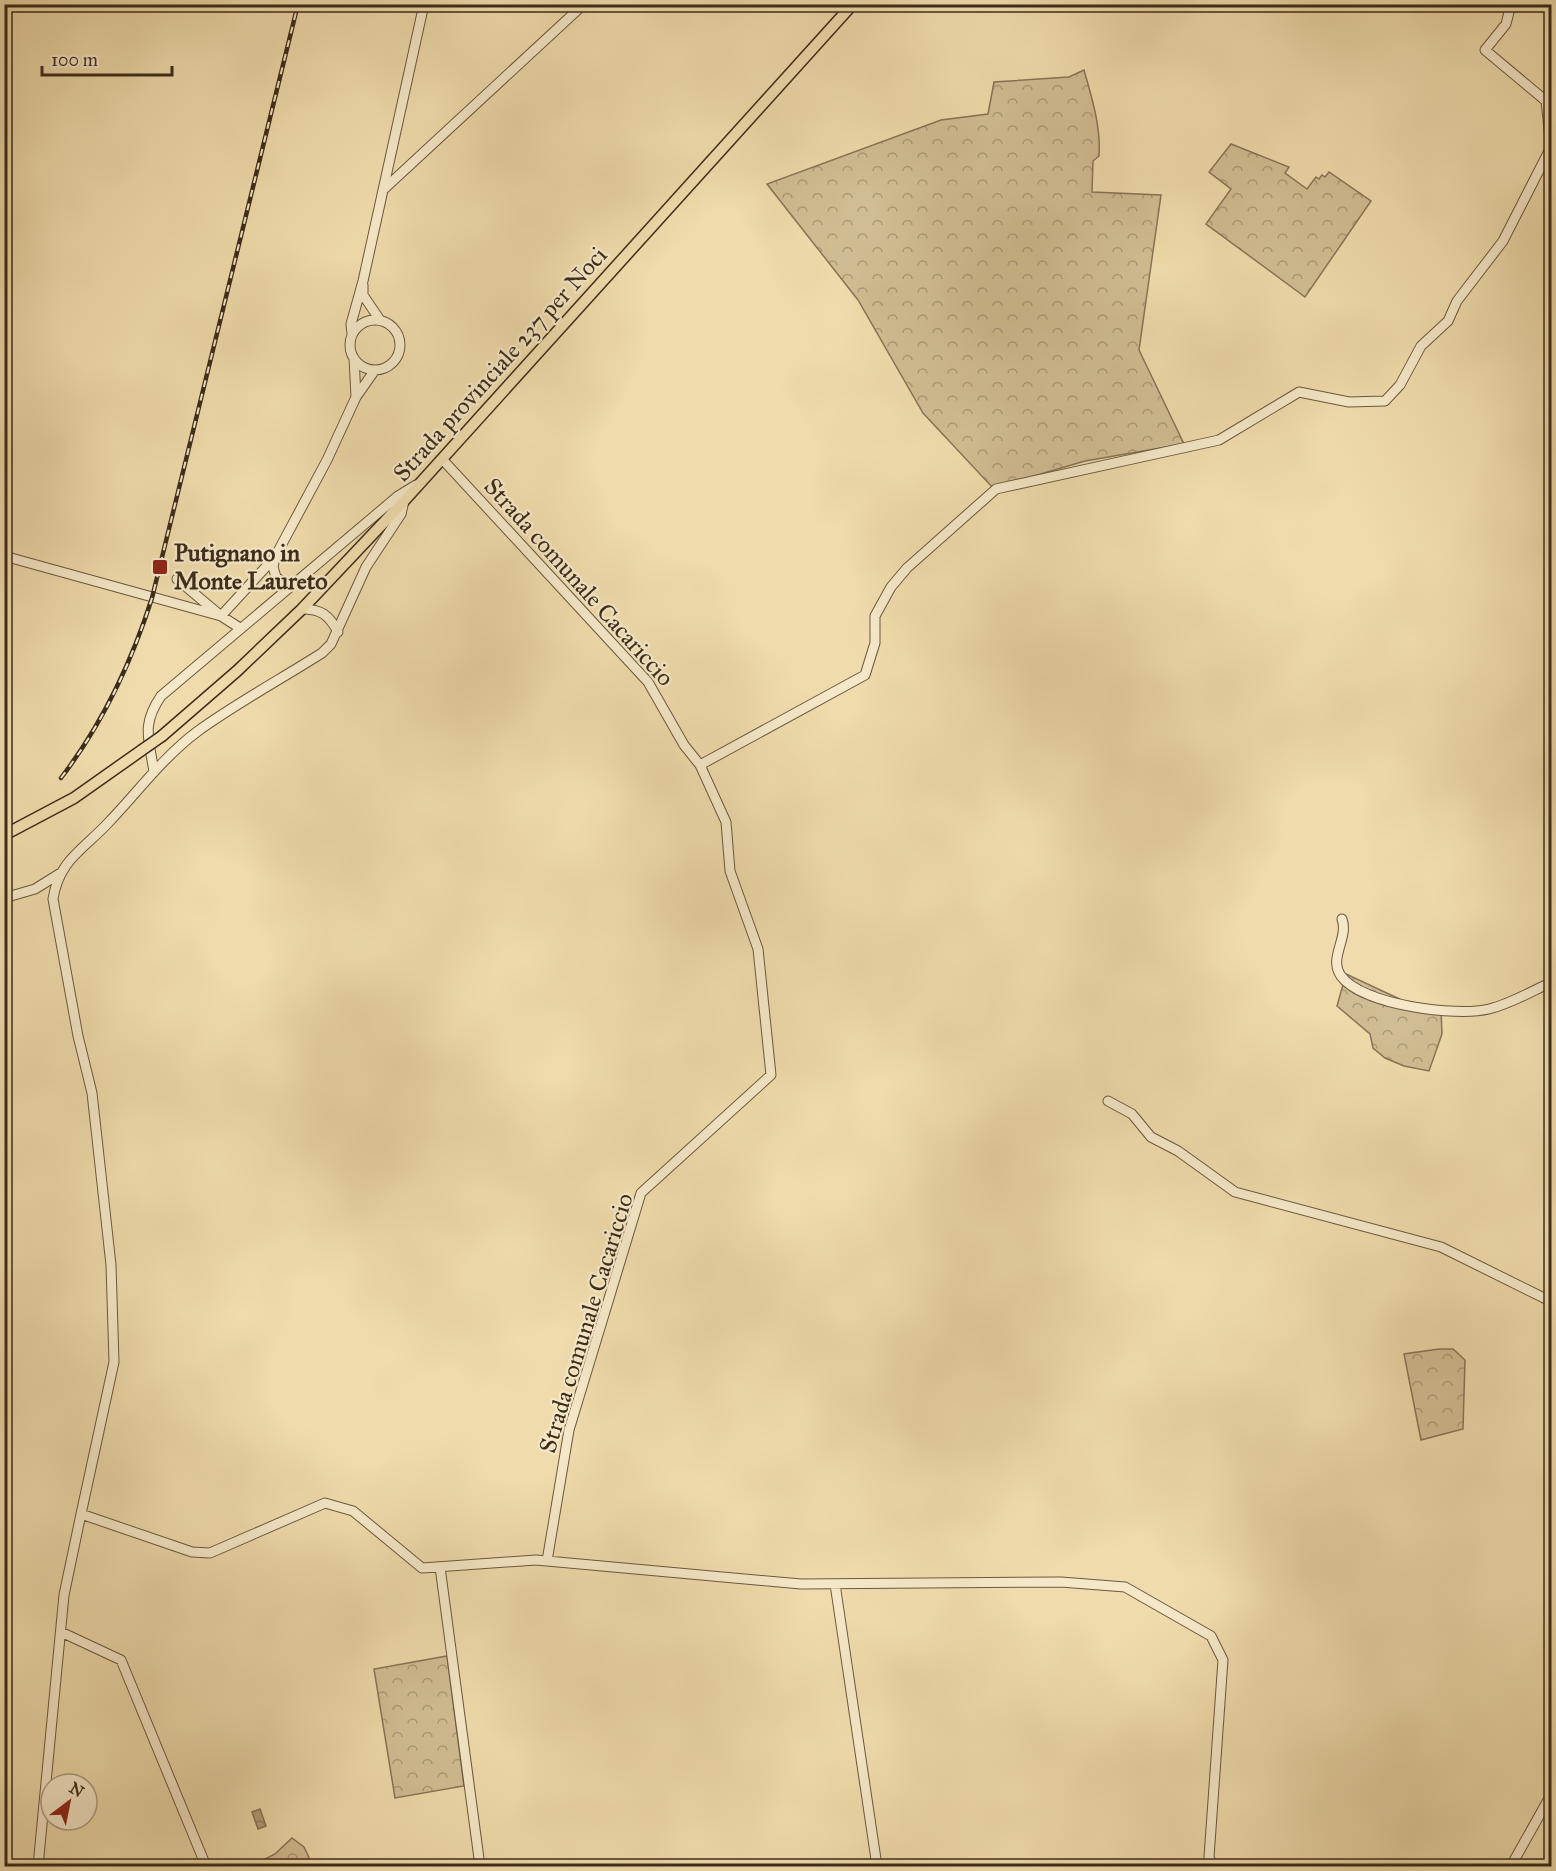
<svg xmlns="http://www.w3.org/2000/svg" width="1556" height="1871" viewBox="0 0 1556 1871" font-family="'IM FELL Great Primer',serif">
  <defs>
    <pattern id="forest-crowns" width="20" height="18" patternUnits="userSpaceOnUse" patternTransform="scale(1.5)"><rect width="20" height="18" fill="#d1bd93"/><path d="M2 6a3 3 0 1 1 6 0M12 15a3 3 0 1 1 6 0" fill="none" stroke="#ab9a77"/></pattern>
    <pattern id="water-ripples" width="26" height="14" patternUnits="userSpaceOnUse" patternTransform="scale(1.5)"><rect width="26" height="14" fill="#b2a07a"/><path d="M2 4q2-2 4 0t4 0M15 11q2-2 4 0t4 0" fill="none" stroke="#928363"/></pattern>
  </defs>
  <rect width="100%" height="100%" fill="#efdbab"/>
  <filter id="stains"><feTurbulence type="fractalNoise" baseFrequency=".00333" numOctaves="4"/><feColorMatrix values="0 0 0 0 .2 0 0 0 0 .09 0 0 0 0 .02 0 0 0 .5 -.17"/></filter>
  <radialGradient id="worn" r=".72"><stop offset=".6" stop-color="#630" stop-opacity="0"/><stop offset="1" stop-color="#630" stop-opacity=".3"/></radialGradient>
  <path fill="url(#forest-crowns)" stroke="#877457" stroke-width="1.5" d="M1084,70C1092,99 1101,126 1099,156L1093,161L1092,192L1161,195L1139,350L1184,444L1085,461L993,488L923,413L858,300L767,184L941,120L988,114L994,82L1069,77Z
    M1231,144L1289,167L1285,173L1307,189L1316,177L1319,179L1322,175L1325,177L1329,172L1371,201L1305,297L1206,224L1231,189L1209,172Z
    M1346,974L1406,1002L1441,1009L1442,1034L1429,1071L1404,1066L1385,1058L1373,1048L1370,1034L1337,1006Z
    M1439,1349H1453L1465,1360L1463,1429L1421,1440L1404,1354Z
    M447,1656L464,1786L395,1798L374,1669Z
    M292,1838L304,1847L313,1866H256L255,1864L275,1854Z"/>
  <path fill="url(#water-ripples)" stroke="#837254" stroke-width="1.5" d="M260,1809L266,1826L258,1829L252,1812Z"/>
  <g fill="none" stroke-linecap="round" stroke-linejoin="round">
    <g stroke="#6a583f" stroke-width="11">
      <path id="minor" d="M383,190L584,4
        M363,285V295L380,320
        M350 345a25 25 0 1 1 50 0a25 25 0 1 1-50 0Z
        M352,334L351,324L363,281L424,4
        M354,358L356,397
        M442,459L648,682L684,745L700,765L726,822L730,871L758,949L771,1075L641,1193L569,1430L547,1561
        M404,501L401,514L366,567L331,644L322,653C281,679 237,703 198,731C163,757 137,793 108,823C83,850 59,860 53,899L78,1036L92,1093L111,1265L114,1362L81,1514L192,1552L210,1553L325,1503L353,1511L422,1568L536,1560L801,1584L1061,1582L1125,1587L1211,1636L1223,1660L1209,1857L1213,1866
        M4,556L221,616L240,628
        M275,558L273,567L276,577L284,583L293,585
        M177,579L221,616L275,557L327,460L356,397L375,370
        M302,609C321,609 329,615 338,632
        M700,765L865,675L875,643V616L891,587L907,568L996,489L1219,440L1299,392L1349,402L1385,401L1400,385L1421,346L1448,321L1457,301L1503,241L1551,147L1546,101L1485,50L1506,24L1511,4
        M154,772C149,739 141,725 161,696L398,496L416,485
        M4,898L35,889L59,874
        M1342,919C1349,938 1328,958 1341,976C1362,1005 1456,1017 1489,1009C1510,1004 1532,991 1552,982
        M1108,1101L1132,1114L1151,1137L1178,1151L1235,1192L1441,1247L1552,1302
        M440,1567L480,1866
        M835,1584L877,1866
        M61,1632L121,1660L206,1866
        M38,1866L64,1595L81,1514
        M1511,1866L1552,1793"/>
    </g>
    <g stroke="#3d2c1b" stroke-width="13">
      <path id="major" d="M162,736L237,671L302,609L404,501L853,4
        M4,835L74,798L142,750"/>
    </g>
    <use href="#minor" stroke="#f5e8c8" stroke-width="9"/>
    <use href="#major" stroke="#efdbab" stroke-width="10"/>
    <g stroke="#3d2c1b" stroke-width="4.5">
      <path id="rail" d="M61,778C103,723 131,664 152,598L298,4"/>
    </g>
    <use href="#rail" stroke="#f5e8c8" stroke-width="2" stroke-dasharray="7" stroke-linecap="butt"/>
    <g stroke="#3d2c1b" stroke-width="13" stroke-linecap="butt">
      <path id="major-bridge" d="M142,750L162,736"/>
    </g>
    <use href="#major-bridge" stroke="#efdbab" stroke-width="10"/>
  </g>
  <rect fill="#8f2418" stroke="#f5e8c8" stroke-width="2" x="152" y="559" width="16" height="16" rx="3"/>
  <g text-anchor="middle" stroke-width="4.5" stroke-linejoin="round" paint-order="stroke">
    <g font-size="24" fill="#3d2c1b" stroke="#f5e8c8">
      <text transform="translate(500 364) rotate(-48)" y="8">Strada provinciale 237 per Noci</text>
      <text transform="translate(579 582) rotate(48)" y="8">Strada comunale Cacariccio</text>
      <text transform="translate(586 1323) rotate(-73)" y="8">Strada comunale Cacariccio</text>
    </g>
    <g font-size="24" font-weight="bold" fill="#3d2c1b" stroke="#f5e8c8" text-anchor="start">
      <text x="174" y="561">Putignano in<tspan x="174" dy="28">Monte Laureto</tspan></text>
    </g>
  </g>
  <rect width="1556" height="1871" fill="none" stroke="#efdbab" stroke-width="24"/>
  <rect x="6" y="6" width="1544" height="1859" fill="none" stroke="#3d2c1b" stroke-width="3"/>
  <rect x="12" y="12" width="1532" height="1847" fill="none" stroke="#3d2c1b" stroke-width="1.5"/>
  <g transform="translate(69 1802) rotate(32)"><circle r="28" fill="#f5e8c8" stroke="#ab9d83" stroke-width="1.5"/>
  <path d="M0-4.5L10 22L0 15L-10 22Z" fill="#8f2418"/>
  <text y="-9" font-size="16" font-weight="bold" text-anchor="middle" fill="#3d2c1b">N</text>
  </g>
  <path d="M42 66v9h130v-9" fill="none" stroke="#3d2c1b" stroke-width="3"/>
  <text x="51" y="66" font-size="18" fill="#3d2c1b" stroke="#f5e8c8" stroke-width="4.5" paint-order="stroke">100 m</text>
  <rect width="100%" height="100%" filter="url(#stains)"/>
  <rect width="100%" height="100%" fill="url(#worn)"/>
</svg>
